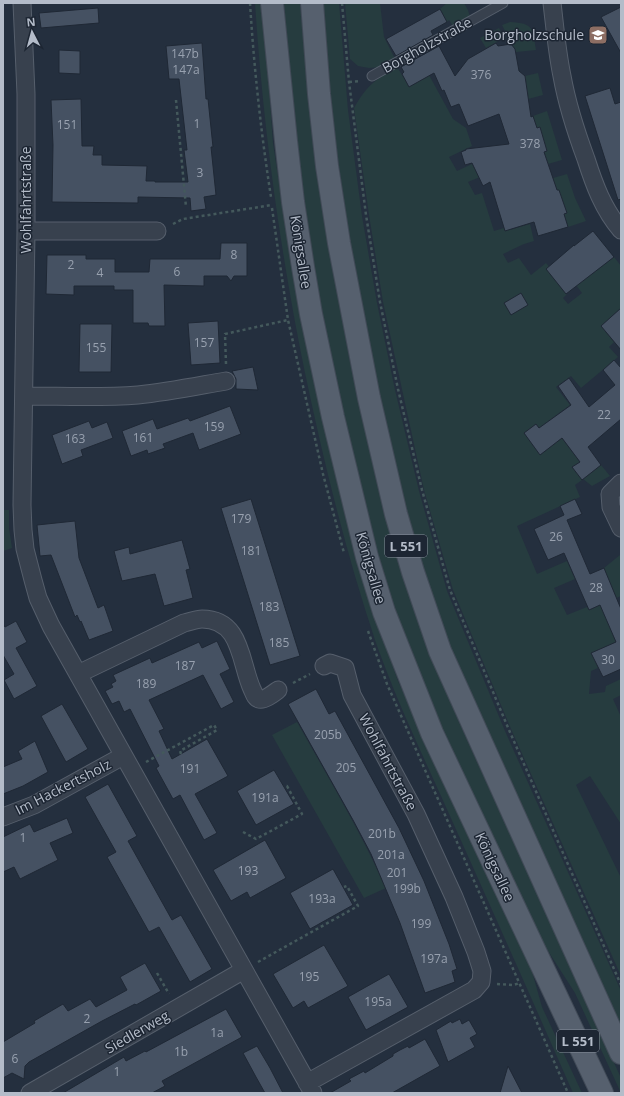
<svg xmlns="http://www.w3.org/2000/svg" width="624" height="1096" viewBox="0 0 624 1096" font-family="'Open Sans',sans-serif">
  <rect width="100%" height="100%" fill="#242f3e"/>
  <path fill="#263c3f" d="M255,3H263L273,143L282,203L376,618L398,681L523,951L531,968L542,1007L582,1093H573C534,1004 494,914 454,825C427,764 397,703 375,640C346,553 324,463 305,373C280,251 263,127 255,3Z
    M284,3H300L313,137L349,357L373,463L431,653L459,722L621,1078V1093L575,993L541,940L442,729L415,664L395,610L377,554L355,467L321,311L303,201L289,79Z
    M322,3H339L348,110L362,216L377,303L395,390L419,491L447,591L505,731L621,991V1029L450,646L423,570L405,511L379,395L355,278L331,111Z
    M345,3H380L384,37L395,59L381,67L369,68L358,66L350,59Z
    M447,3H464L468,10L470,17L453,26L449,20L447,22L440,9Z
    M510,22C534,23 533,29 536,50L516,52L502,25Z
    M499,28L504,38L486,48L480,38Z
    M397,67L409,86L429,75L453,119L466,128L472,146L449,157L457,171L472,164L480,177L468,182L475,195L482,193L494,231L504,228L505,231L530,224L534,241L524,244L503,254L508,263L519,258L531,275L546,263L560,280L557,282L567,294L563,298L568,304L582,293L576,285L592,273H593L614,257L621,266V308L601,326L614,342L609,347L618,357L581,388L571,376L556,387L570,405L539,428L536,424L524,433L540,455L562,438L580,462L573,467L582,480L575,485L580,497L517,526L537,574L567,561L575,579L554,588L567,615L587,607L589,610L611,600L621,625L611,630L616,642L592,653L598,668L591,671L589,694L605,692L606,686L621,679V695L613,699L621,717V824L590,776L576,785L621,878V976L511,729L453,590L424,490L383,302L369,215L354,108C367,85 375,80 397,67Z
    M538,73L543,95L528,99L525,76Z
    M547,111L562,160L548,164L533,116Z
    M567,174L575,198L586,221L568,227L564,214L566,213L559,190H557L553,178Z
    M601,465L610,476L592,486L583,479Z
    M3,510H9V528L12,548L3,551Z
    M620,555L621,556V596L616,598L604,568Z
    M297,722C328,777 360,831 386,888L364,898L272,735Z"/>
  <path fill="#455162" stroke="#1f2835" d="M621,7V53L601,17Z
    M98,8L99,23L41,28L39,13Z
    M440,9L447,22L431,31L433,35L396,56L386,39Z
    M202,43L206,99H208L213,147H211L216,195L204,197L206,209L191,211L190,198L138,197V203L52,202L53,145L51,100L81,99L82,146H94L93,155H102V165L147,166L146,181H155V182H188L184,150H187L179,79H169L166,46Z
    M496,43L498,46L511,44L515,49L519,71L525,76L531,117L533,116L537,128L540,127L547,151L544,152L557,190H559L567,213L564,214L568,227L538,236L534,222L505,231L490,182L483,186L472,163L465,165L461,152L466,150V149L509,144L499,114L468,126L459,104L451,107L444,90L442,91L434,73L409,87L402,74L404,72L401,67L439,46L455,76L468,59Z
    M59,50L80,51V74L59,73Z
    M610,88L615,104L621,102V199L618,200L585,96Z
    M593,231L614,257L566,294L546,269L574,245V246Z
    M221,243H247V276H234L231,281L227,276H204V286L164,285L165,326H149L148,323H133V290H114V286H74V295L46,294L47,255H86V259H115V272H149L150,259H220Z
    M521,293L528,305L511,315L504,303Z
    M621,308V350L601,326Z
    M218,321L220,363L191,365L188,323Z
    M80,324H112L111,372H79Z
    M614,360L621,368V419L588,447L601,465L582,480L572,467L580,462L562,438L540,455L524,433L536,424L539,428L571,405L558,386L569,378L589,407L615,385L603,370Z
    M253,367L258,390L236,389V379L232,371Z
    M230,406L241,434L199,450L193,433L163,444L165,448L148,454L147,450L131,456L122,431L153,419L157,429L188,418L190,421Z
    M89,421L92,428L107,422L113,438L81,450L83,456L62,464L52,435Z
    M251,499L300,656L270,665L221,508Z
    M575,499L582,514L567,520L590,574L604,568L621,609V669L603,677L591,653L616,642L600,605L589,610L564,553L548,560L534,529L564,515L560,506Z
    M75,521L79,558L98,608L104,605L113,631L89,640L81,621L80,622L77,615L75,617L51,555L40,556L37,525Z
    M182,540L190,569L186,570L193,598L164,606L155,574L122,581L114,551L129,547L130,554Z
    M16,621L27,642L16,648L37,686L14,699L4,680L14,674L3,655V624L5,627Z
    M217,641L230,669L220,674L234,702L221,709L203,675L149,700L164,729L159,731L172,759L207,739L228,776L195,794L217,833L204,840L180,795L173,799L156,768L159,766L130,709L124,712L119,701L112,704L105,691L113,687L111,684L116,681L113,675L150,658L152,663L199,642L202,648Z
    M316,689L329,714L335,711L399,828L424,881L449,944L457,969L452,971L455,982L425,993L400,923L371,854L353,820L288,704Z
    M62,704L88,749L66,762L41,716Z
    M35,741L48,772L23,786L3,794V767L22,759L18,751Z
    M274,770L294,804L256,825L237,791Z
    M108,784L137,836L128,841L172,920L181,915L212,969L190,982L159,927L149,932L107,857L116,852L85,797Z
    M67,818L73,833L50,843L58,860L20,879L14,867L3,872V837L30,824L34,832Z
    M265,840L286,878L250,898L247,892L231,901L213,870Z
    M333,869L353,905L310,929L290,893Z
    M324,945L348,986L308,1008L304,1001L293,1008L273,974Z
    M145,963L161,991L136,1005L135,1004L102,1021L29,1062L25,1066L24,1079L12,1073L3,1078V1042L35,1023L34,1021L63,1004L68,1011L90,999L96,1007L127,990L120,977Z
    M389,974L408,1007L366,1030L348,997Z
    M226,1009L242,1037L162,1081L165,1086L152,1093H63L124,1057L126,1061L145,1051L146,1052Z
    M460,1019L462,1024L469,1020L477,1034L470,1038L475,1047L448,1062L436,1030L451,1021L452,1023Z
    M425,1039L440,1066L431,1071L392,1093H330L351,1081L349,1079L364,1071L365,1073L393,1056V1054L400,1050L408,1046L409,1048Z
    M257,1046L270,1068L283,1093H265L256,1077L243,1053Z
    M508,1066L522,1093H500Z"/>
  <g fill="none" stroke-linecap="round" stroke-linejoin="round">
    <g stroke="#565f6c" stroke-width="11">
      <path id="service" d="M372,76L503,3"/>
    </g>
    <g stroke="#565f6c" stroke-width="19">
      <path id="minor" d="M22,3L26,94V231L22,505L23,530L25,549L33,580L38,598L51,626L313,1093
        M552,3C555,28 557,52 562,76C567,104 576,132 586,159C594,184 603,209 621,230
        M26,231H157
        M25,396C62,396 100,398 138,395C168,392 197,386 226,381
        M621,483L610,494L611,507L621,528
        M78,674L184,623C190,622 196,619 202,619C242,619 240,663 252,689C254,693 255,698 259,699C264,701 274,693 278,690
        M3,817L34,805L123,756
        M307,1083L474,990L481,982L482,971L476,952L454,897L416,814L352,695L345,668L330,663L324,666
        M30,1093L244,970"/>
    </g>
    <g stroke="#414a57" stroke-width="24">
      <path id="primary" d="M272,3L286,141L293,202L303,267L311,314L333,417L367,557L384,612L432,733L602,1093
        M312,3L319,94L327,166L339,243L369,398L396,514L413,572L440,651L621,1053"/>
    </g>
    <path stroke="#44595c" stroke-width="2.5" stroke-dasharray="3 3" stroke-linecap="butt" d="M250,3C254,68 261,133 271,197
      M342,3L349,82L366,215L380,302L398,389L422,490L450,590L509,730L621,985
      M349,82L360,81
      M176,100L186,207
      M272,208L288,320L323,474L344,553
      M173,224L183,219L272,205
      M226,364L225,334L288,320
      M368,631L387,684L568,1093
      M293,683L310,674
      M146,762L214,725L217,730L180,751L181,754
      M243,832L256,839L302,814L287,786L284,787
      M258,962L358,906L347,886L344,887
      M157,973L169,994
      M497,984L513,985L520,983"/>
    <use href="#service" stroke="#38414e" stroke-width="9"/>
    <use href="#minor" stroke="#38414e" stroke-width="17"/>
    <use href="#primary" stroke="#56606e" stroke-width="22"/>
  </g>
  <defs>
    <g id="school-square" transform="scale(1)"><rect x="-9" y="-9" width="18" height="18" rx="4" fill="#8d6e63" stroke="#1d2633"/><path d="M0-5L7-2L0 1L-7-2ZM-4 1L0 2.5L4 1V4Q0 6-4 4Z" fill="#fff"/></g>
  </defs>
  <g fill-rule="evenodd">
    <use href="#school-square" x="598" y="35"/>
  </g>
  <g text-anchor="middle" stroke-width="3" stroke-linejoin="round" paint-order="stroke">
    <g font-size="12" fill="#98a1af">
      <text x="185" y="58">147b</text>
      <text x="186" y="74">147a</text>
      <text x="481" y="79">376</text>
      <text x="197" y="128">1</text>
      <text x="67" y="129">151</text>
      <text x="530" y="148">378</text>
      <text x="200" y="177">3</text>
      <text x="234" y="259">8</text>
      <text x="71" y="269">2</text>
      <text x="177" y="276">6</text>
      <text x="100" y="277">4</text>
      <text x="204" y="347">157</text>
      <text x="96" y="352">155</text>
      <text x="604" y="419">22</text>
      <text x="214" y="431">159</text>
      <text x="143" y="442">161</text>
      <text x="75" y="443">163</text>
      <text x="241" y="523">179</text>
      <text x="556" y="541">26</text>
      <text x="251" y="555">181</text>
      <text x="596" y="592">28</text>
      <text x="269" y="611">183</text>
      <text x="279" y="647">185</text>
      <text x="608" y="664">30</text>
      <text x="185" y="670">187</text>
      <text x="146" y="688">189</text>
      <text x="328" y="739">205b</text>
      <text x="346" y="772">205</text>
      <text x="190" y="773">191</text>
      <text x="265" y="802">191a</text>
      <text x="382" y="838">201b</text>
      <text x="23" y="842">1</text>
      <text x="391" y="859">201a</text>
      <text x="248" y="875">193</text>
      <text x="397" y="877">201</text>
      <text x="407" y="893">199b</text>
      <text x="322" y="903">193a</text>
      <text x="421" y="928">199</text>
      <text x="434" y="963">197a</text>
      <text x="309" y="981">195</text>
      <text x="378" y="1006">195a</text>
      <text x="87" y="1023">2</text>
      <text x="217" y="1037">1a</text>
      <text x="181" y="1056">1b</text>
      <text x="15" y="1063">6</text>
      <text x="117" y="1076">1</text>
    </g>
    <g fill="#1d2633" stroke="#878f9c" stroke-width="1">
      <rect x="385" y="535" width="42" height="22" rx="3"/>
      <rect x="557" y="1030" width="42" height="22" rx="3"/>
    </g>
    <g font-size="13" font-weight="bold" fill="#b4bcc9">
      <text x="406" y="551">L 551</text>
      <text x="578" y="1046">L 551</text>
    </g>
    <g font-size="14" fill="#b4bcc9" stroke="#1d2633" text-anchor="end">
      <text x="584" y="40">Borgholzschule</text>
    </g>
    <g font-size="14" fill="#b4bcc9" stroke="#1d2633">
      <text transform="translate(427 45) rotate(-29)" y="5">Borgholzstraße</text>
      <text transform="translate(26 200) rotate(-90)" y="5">Wohlfahrtstraße</text>
      <text transform="translate(301 252) rotate(81)" y="5">Königsallee</text>
      <text transform="translate(371 568) rotate(74)" y="5">Königsallee</text>
      <text transform="translate(388 762) rotate(62)" y="5">Wohlfahrtstraße</text>
      <text transform="translate(63 787) rotate(-27)" y="5">Im Hackertsholz</text>
      <text transform="translate(495 867) rotate(65)" y="5">Königsallee</text>
      <text transform="translate(137 1032) rotate(-30)" y="5">Siedlerweg</text>
    </g>
  </g>
  <rect width="624" height="1096" fill="none" stroke="#b4bcc9" stroke-width="8"/>
  <g transform="translate(32 32) rotate(354)" stroke="#1d2633" stroke-width="3" paint-order="stroke">
  <path d="M0-3L7 15L0 10L-7 15Z" fill="#b4bcc9"/>
  <text y="-6" font-size="11" font-weight="bold" text-anchor="middle" fill="#b4bcc9">N</text>
  </g>
</svg>
